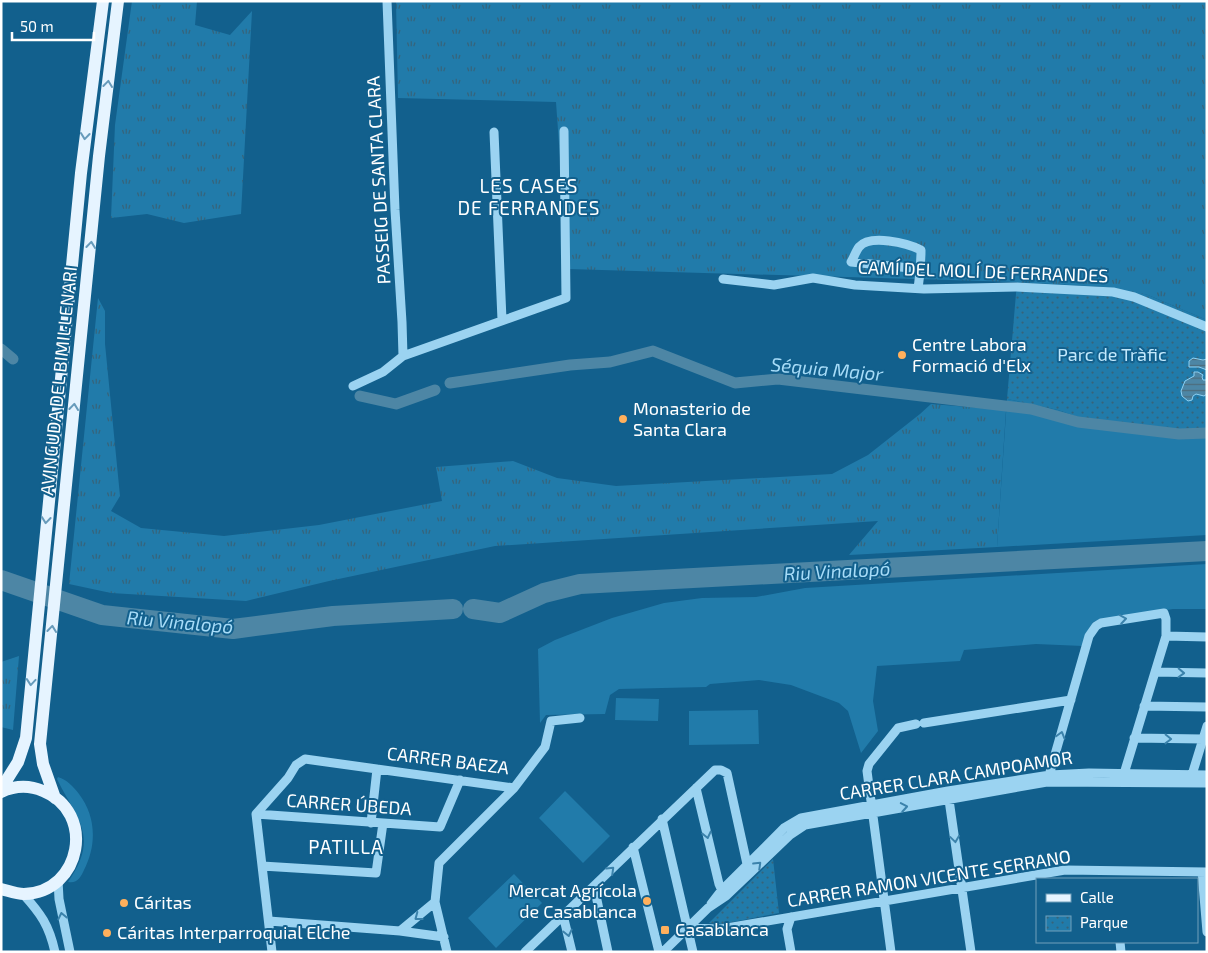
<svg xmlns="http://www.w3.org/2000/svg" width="1208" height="953" viewBox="0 0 1208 953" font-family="'Exo 2',sans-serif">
  <defs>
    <pattern id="grass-tufts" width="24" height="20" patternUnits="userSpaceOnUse" patternTransform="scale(1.25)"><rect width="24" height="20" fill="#217baa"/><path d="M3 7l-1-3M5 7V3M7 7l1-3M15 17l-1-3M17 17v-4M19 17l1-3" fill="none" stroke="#36647b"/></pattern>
    <pattern id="park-dots" width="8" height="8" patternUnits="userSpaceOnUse" patternTransform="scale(1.25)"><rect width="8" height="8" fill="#217baa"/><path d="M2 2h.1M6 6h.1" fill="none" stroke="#36647b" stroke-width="1.8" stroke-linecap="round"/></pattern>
    <pattern id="water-rules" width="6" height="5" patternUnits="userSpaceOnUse" patternTransform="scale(1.25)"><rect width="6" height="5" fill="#4d86a5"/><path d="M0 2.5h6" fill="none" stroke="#4d6c7d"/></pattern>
  </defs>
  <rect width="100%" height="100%" fill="#12608d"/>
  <path fill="url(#grass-tufts)" d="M132,1H197L195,25L230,35L252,11L241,214L184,223L147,214L111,218L115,125Z
    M396,1H1207V320L1148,295L1105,287L1017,282L568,269L556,102L398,98Z
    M98,298L105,311V344L120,496L111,511L141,528L224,536L319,525L442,501L436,467L513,461L557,478L616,486L832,474L868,455L920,414L931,404L1006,410L997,547L849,555L878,521L495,546L329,581L246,601L111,593L69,584Z
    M19,656L13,730L1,727V662Z"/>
  <path fill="url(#park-dots)" d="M1017,282L1126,289L1148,295L1207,320V432H1179L1083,419L1058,410L1007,399Z
    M773,859L779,913L722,924L709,923Z"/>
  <path fill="#217baa" d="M1007,399L1058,410L1083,419L1179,432H1207V535L997,547Z
    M1207,564V609H1173L1093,622L1083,646L1036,644L964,650L960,661L877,666L873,701L878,731L861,753L848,711L839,703L791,685L759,680L710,684L706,687L619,689L610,695L605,714L546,715L540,723L538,649L555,640L612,618L664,603L702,598L756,597L805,588Z
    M616,698L659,699L658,721L615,720Z
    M758,710L759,744L689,745V711Z
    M58,777C67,780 73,786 79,794C96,816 97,845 84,870C81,877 77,884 68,882C100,836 77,820 57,779Z
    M565,791L610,836L583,863L539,818Z
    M514,874L542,903L496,948L468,918Z"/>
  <path fill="url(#water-rules)" stroke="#8dd1f4" d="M1193,358L1203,360L1207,359V370L1199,367H1189V361Z
    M1194,372H1198L1203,375L1202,377L1203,380H1207V394L1204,396L1196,394L1193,396L1192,400L1188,401L1182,396L1181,391L1185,381L1194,376Z"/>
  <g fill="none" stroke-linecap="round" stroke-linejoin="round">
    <path stroke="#4d86a5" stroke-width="11" d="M1,349L13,359
      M450,383L570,365L610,362L653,351L735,383L778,379L1031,409L1078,422L1179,434L1207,433
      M360,396L396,404L435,390"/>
    <path stroke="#4d86a5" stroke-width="20" d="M1,580L102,615L233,629L333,616L453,609
      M473,609L500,613L544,593L580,584L1207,551"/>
    <path stroke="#9bd3f1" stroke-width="9" d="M387,1L395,210L402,322L403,356
      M494,132L502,320
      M723,279L774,285L813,278L855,285L924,289L1016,287L1113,292L1134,297L1207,327
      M918,289C920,276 921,263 921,250C907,243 870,234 859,247C856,251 854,257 851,262L920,269
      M353,386L383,372L403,356L566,298L564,131
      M1166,636L1207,637
      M1155,672L1207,673
      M1144,706L1207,707
      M924,723L1071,700
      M1134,738L1203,739
      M1191,778L1207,726
      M1048,779L1089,636L1096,626L1101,623L1164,613L1166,619V636L1123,777
      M696,788L719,884L723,893
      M948,793L971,952
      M256,814L288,778L296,765L305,759L514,788L545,747L551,721L580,718
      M256,814L440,827L460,780
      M256,814L272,952
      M662,819L693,952
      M371,823L377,769
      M633,847L659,952
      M262,866L376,873L383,823
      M1202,872L1207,932
      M58,880L59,899L70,952
      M594,886L608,952
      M23,894C41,914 49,925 55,952
      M435,902L447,952
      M711,904L721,891L784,828L801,818L948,791L1050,775L1089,773L1207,775
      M563,915L572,952
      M269,921L400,931L444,937
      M687,928L721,929L1065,870L1207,872
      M400,931L435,902L439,863L514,788
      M1120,942L1121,952
      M525,952L715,770H721L727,773L747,864
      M663,952L708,908L726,896L790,835L805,825L1047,782L1207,783
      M791,952L787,929L791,917
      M891,952L867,771L869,764L898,728L916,724"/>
    <path stroke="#e6f4ff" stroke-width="12" d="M1,789L18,762L26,738L81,173L103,1
      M1,792C14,786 29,785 43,791C96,812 82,892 24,894C16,894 9,891 1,889
      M55,798L43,764L40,744L99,156L118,1"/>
  </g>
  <defs><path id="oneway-chevron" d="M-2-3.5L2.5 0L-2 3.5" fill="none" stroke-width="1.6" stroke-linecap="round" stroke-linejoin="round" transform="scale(1.25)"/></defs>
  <g stroke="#679bbb">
    <use href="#oneway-chevron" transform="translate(108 84) rotate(-83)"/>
    <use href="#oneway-chevron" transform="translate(85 136) rotate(96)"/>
    <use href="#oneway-chevron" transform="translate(91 245) rotate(-84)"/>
    <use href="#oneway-chevron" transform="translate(74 407) rotate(-84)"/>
    <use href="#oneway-chevron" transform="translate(46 520) rotate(96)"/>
    <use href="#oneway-chevron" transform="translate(52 629) rotate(-84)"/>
    <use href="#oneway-chevron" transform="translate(31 682) rotate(95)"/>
  </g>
  <g stroke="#3b82ab">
    <use href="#oneway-chevron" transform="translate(1123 619) rotate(-9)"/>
    <use href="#oneway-chevron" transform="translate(1181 673) rotate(2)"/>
    <use href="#oneway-chevron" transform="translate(1061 735) rotate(-74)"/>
    <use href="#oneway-chevron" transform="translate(1168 739) rotate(1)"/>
    <use href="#oneway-chevron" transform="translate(904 807) rotate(-10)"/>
    <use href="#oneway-chevron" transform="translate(707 835) rotate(77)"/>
    <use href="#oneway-chevron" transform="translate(955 839) rotate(82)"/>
    <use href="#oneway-chevron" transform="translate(758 865) rotate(-44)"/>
    <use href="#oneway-chevron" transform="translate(611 870) rotate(-44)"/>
    <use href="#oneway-chevron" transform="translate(62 916) rotate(-102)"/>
    <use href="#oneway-chevron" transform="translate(418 917) rotate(143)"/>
    <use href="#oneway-chevron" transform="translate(568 933) rotate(77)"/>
  </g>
  <g fill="#ffb05c" stroke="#12608d" stroke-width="2">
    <circle cx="902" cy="355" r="5"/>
    <circle cx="623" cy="419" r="5"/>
    <circle cx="647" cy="901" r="5"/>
    <circle cx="124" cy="903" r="5"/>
    <rect x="660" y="925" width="10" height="10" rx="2.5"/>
    <circle cx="107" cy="933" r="5"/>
  </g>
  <g text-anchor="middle" stroke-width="4" stroke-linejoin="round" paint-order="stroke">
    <g font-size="18" fill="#fff" stroke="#12608d">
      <text transform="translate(379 180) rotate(-93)" y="6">PASSEIG DE SANTA CLARA</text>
      <text transform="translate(983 272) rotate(2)" y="6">CAMÍ DEL MOLÍ DE FERRANDES</text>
      <text transform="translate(59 381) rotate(-84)" y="6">AVINGUDA DEL BIMIL·LENARI</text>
      <text transform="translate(448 761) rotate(7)" y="6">CARRER BAEZA</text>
      <text transform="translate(956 776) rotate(-9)" y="6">CARRER CLARA CAMPOAMOR</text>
      <text transform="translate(349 805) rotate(4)" y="6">CARRER ÚBEDA</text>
      <text transform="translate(929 879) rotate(-9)" y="6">CARRER RAMON VICENTE SERRANO</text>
    </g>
    <g font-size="18" fill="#fff" stroke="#12608d" text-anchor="start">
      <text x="912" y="351">Centre Labora<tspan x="912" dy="21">Formació d'Elx</tspan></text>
      <text x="633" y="415">Monasterio de<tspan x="633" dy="21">Santa Clara</tspan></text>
      <text x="637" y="897" text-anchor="end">Mercat Agrícola<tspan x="637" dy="21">de Casablanca</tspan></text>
      <text x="134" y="909">Cáritas</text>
      <text x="675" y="936">Casablanca</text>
      <text x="117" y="939">Cáritas Interparroquial Elche</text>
    </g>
    <g font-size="18" fill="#c2e8fc" stroke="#12608d">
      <text x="1112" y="361">Parc de Tràfic</text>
    </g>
    <g font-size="19" letter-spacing="1" fill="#fff" stroke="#12608d">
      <text x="529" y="193">LES CASES<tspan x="529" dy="22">DE FERRANDES</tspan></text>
      <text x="346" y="854">PATILLA</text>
    </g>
    <g font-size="19" font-style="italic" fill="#a7dcf8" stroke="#12608d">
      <text transform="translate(827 369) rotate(5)" y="7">Séquia Major</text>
      <text transform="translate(837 571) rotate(-3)" y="7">Riu Vinalopó</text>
      <text transform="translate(180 622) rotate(5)" y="7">Riu Vinalopó</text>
    </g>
  </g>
  <rect width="1208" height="953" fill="none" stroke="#ffffff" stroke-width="5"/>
  <rect x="1036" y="878" width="162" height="65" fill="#12608d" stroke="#71a0bb"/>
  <rect x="1046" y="894" width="25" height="8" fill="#e6f4ff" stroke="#71a0bb"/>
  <text x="1080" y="903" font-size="15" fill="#ffffff">Calle</text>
  <rect x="1046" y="916" width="25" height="15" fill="url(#park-dots)" stroke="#71a0bb"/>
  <text x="1080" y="928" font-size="15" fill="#ffffff">Parque</text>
  <path d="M12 32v8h82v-8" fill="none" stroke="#ffffff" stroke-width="2.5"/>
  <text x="20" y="32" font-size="15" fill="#ffffff" stroke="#12608d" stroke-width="4" paint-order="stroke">50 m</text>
</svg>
